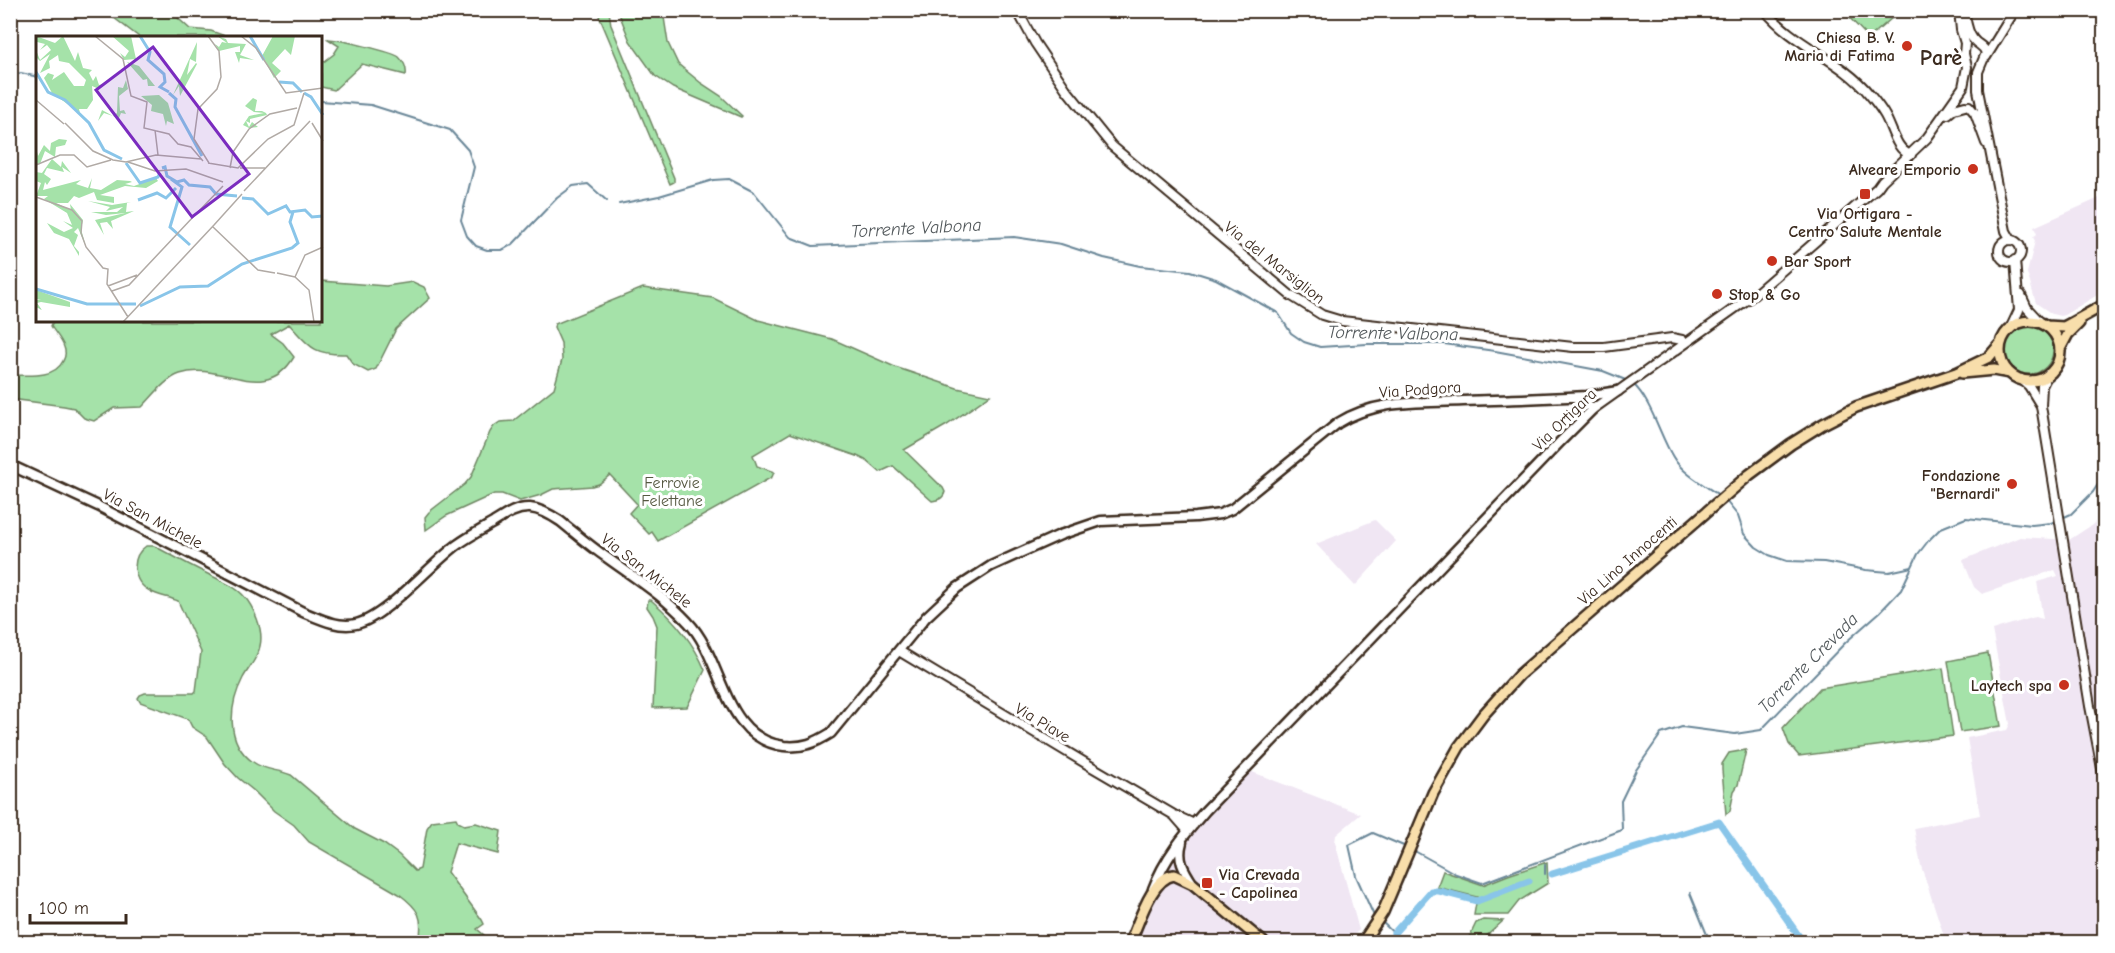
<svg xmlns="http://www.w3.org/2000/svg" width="2115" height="953" viewBox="0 0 2115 953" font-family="'Comic Neue',sans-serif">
  <rect width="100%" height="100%" fill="#fff"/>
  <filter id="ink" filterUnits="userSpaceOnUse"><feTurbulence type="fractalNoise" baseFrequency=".0167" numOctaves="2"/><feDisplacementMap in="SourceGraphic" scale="12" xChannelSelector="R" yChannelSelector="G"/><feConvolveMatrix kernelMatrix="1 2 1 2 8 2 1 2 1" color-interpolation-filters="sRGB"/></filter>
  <g filter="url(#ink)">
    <path fill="#f0e6f3" d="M2104,196V291L2064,315L2060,316L2052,314L2036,303L2027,273L2035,241L2033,237L2037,234L2034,227Z
      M2104,513V942H1946L1921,866L1914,828L1980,815L1967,738L2007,730L2010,724L1992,630L2035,617L2043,619L2037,582L2058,576L2055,570L1982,594L1974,587L1963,560L2020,537L2069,540L2092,525Z
      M1375,520L1396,541L1355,586L1316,544Z
      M1247,770L1361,814L1336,835L1335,842L1359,930L1347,942H1133L1183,843L1209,810Z"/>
    <path fill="#a5e2a9" stroke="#708664" stroke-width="1.5" d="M105,11H170L190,29L211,31L228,37H139Z
      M597,11H609L611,25L674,178V182L670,184Z
      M618,11H663L668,43L678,64L701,83L721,96L742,116L741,117L673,88L655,76L630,41Z
      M1843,11H1900L1869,38Z
      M328,39C338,39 393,52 399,57C404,62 407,68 406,75L362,64L334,90L321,87V64L334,54L339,46Z
      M321,281L386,286L413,282L424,287L430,298L396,329L376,369L368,372L353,364L346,354C313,355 310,347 289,324L271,334L283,343L294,357C265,406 220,360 180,374C165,379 153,396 142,407L114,408L94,421L84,418L74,408L64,406L11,399V375C28,375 54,379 63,361C66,356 66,352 64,347C62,340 55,333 51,326L53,321H321Z
      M643,288L713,298L758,320L832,339L895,367L957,388L990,395L947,425L904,450L943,488L945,492C943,499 938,500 932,501L893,466L880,472L867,461L857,456L790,433L753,455L757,466L774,472L772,477L658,541L652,532L649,534L629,513L637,504L610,475L599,484L592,486L553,489L541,495L520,501L502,494H494L446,516L426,530L425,517L429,512L465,484L471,477L490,432L494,426L500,422L513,421L554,388L562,360L561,343L554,327L555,324Z
      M2005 350a24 24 0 1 1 48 0a24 24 0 1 1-48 0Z
      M146,546H154C175,557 195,568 216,578C225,583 236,587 243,595C254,607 264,630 260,646C258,658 249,667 243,678C229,705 225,742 253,762C265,771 277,769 291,775L355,829L384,844L399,855L415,871L420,869L427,828L432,821L456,818L458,822L464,825L476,823L501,831L498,854L456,843L447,872L482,920L484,924L477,929L484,935L468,942H419C424,917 419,909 399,894L309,842L294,825L274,811L254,791L238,778L225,764L207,737L192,727L188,719L140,702L138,698L140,695L145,693H194L196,691L201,652L178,601C169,597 158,596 150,591C132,582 130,557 146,546Z
      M648,600H651C675,620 693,641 705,670L687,707L653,708L657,626L653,616L647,607Z
      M1988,653L2001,726L1960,732L1948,661Z
      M1943,668L1953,736L1799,756L1789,744L1783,728L1820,688Z
      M1746,750L1738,785L1734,791L1730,811L1726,814L1722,770V764L1729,753Z
      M1547,862L1548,883L1519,901L1508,915H1474L1477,897L1437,887L1443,871L1483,885L1508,875Z
      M1483,920L1503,921L1480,942H1467L1476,923Z"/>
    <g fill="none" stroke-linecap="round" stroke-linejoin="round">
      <path stroke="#6a8798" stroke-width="2" d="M10,75L21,73L38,77
        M321,101L371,105L450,130L468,150L474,167L461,220L467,236L476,246L487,250H502L513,244L557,198L573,186L588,184L607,201
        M619,204L659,196L713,180L729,179L754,192L790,237L813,246L1014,237L1061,244L1104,258L1140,266L1190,271L1216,279L1278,313L1291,333L1304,342L1320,347L1367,344H1444L1495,351L1603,371L1628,381
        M1633,384C1651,400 1660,436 1673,457C1682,473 1704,485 1719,495
        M1726,501L1738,516L1744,534L1756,547L1769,555L1787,561L1824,562L1866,570L1889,572L1912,567
        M1411,849L1456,874L1482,883L1622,830L1621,801L1636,770L1661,734L1682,727L1735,734L1761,730L1846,642L1880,612L1901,590L1918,554L1929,540L1941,528L1966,518L2032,525L2051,523L2071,514L2093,492L2104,475
        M1545,874V865
        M1690,893L1710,942
        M1377,918L1374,916L1356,876L1349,845L1373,833L1406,847
        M1381,921L1403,942"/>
      <path stroke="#89c5e9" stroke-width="7" d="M1552,874L1719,822L1803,942
        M1394,933L1431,891H1439L1477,901L1529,881"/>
      <g stroke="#3b2a1e" stroke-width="12">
        <path id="tertiary" d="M1017,10L1035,43L1066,89L1112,146L1290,295L1322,315L1342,321L1573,347H1604L1672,338L1682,340L1686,343
          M1765,10C1794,46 1841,59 1870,95C1875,101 1880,107 1884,114C1892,126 1895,150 1911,155
          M1964,10C1966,20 1967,32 1973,39C1978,46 1983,44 1986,53L1978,72V90L2006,231L2011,240
          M1986,57L2015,10
          M1969,106L1975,113L1986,143
          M1948,114L1954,109L1965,106
          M1999 251a11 11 0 1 1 22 0a11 11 0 1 1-22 0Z
          M2021,295L2027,308L2041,323
          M2010,329L2019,310L2015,260
          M2048,374L2042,386L2041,406L2090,706L2104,779
          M2021,379L2029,386L2040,404
          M1593,409L1755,294L1877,188L1882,181L1927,138L1963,87L1967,67L1964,54L1965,43L1961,30L1959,10
          M899,651L1092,767L1174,815L1194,824
          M1174,815L1188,831"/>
      </g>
      <g stroke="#3b2a1e" stroke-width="13">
        <path id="secondary" d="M10,465L98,506L303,612C320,619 338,628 356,624C385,618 431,564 457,545C468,537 481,530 493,523C504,516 516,507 530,508C541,509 551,515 560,521C575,533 590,546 606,557C635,578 664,596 688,622C724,659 722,738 784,746C803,748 815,743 831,733L926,617L957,588L991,566L1060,535L1101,521L1196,517L1220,514L1232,509L1338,423C1376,399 1420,403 1463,401C1505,400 1546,398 1587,396L1618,391
          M1182,842C1177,859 1183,869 1193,884
          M1153,889C1164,859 1184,835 1205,811L1559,443L1593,409L1574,397"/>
      </g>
      <g stroke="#3b2a1e" stroke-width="14">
        <path id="primary" d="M2000 351a30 30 0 1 1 60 0a30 30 0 1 1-60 0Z
          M2047,326L2064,327L2104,305
          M2060,349L2068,334L2079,323
          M1962,373L1994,370L2010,373
          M1130,942C1139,923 1151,878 1174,875L1193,884L1263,942
          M1363,942L1383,912L1433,793L1459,747L1483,715L1519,675L1749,475L1791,444L1823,424L1856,407L1956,373L1989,357L2001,343"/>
      </g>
      <use href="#tertiary" stroke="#fff" stroke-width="8"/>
      <use href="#secondary" stroke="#fff" stroke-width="8"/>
      <use href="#primary" stroke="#f8deab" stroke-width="9"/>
    </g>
  </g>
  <g fill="#c8321e" stroke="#fff" stroke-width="2">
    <circle cx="1907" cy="46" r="6"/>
    <circle cx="1973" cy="169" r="6"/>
    <rect x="1859" y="188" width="12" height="12" rx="3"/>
    <circle cx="1772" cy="261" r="6"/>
    <circle cx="1717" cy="294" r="6"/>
    <circle cx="2012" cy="484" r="6"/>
    <circle cx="2064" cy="685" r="6"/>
    <rect x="1201" y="877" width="12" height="12" rx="3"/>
  </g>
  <g text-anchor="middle" stroke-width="6" stroke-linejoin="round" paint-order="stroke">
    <g font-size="16" font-weight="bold" fill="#3b2a1e" stroke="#fff" text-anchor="end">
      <text x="1895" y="43">Chiesa B. V.<tspan x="1895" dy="18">Maria di Fatima</tspan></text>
      <text x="1961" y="175">Alveare Emporio</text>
      <text x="1865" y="219" text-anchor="middle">Via Ortigara -<tspan x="1865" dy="18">Centro Salute Mentale</tspan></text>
      <text x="1784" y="267" text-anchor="start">Bar Sport</text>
      <text x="1729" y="300" text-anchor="start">Stop &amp; Go</text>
      <text x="2000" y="481">Fondazione<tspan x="2000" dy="18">"Bernardi"</tspan></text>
      <text x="2052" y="691">Laytech spa</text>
      <text x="1219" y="880" text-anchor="start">Via Crevada<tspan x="1219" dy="18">- Capolinea</tspan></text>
    </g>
    <g font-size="16" fill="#3b2a1e" stroke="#fff">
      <text transform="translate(1275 262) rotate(38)" y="6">Via del Marsiglion</text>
      <text transform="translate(1420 389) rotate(-4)" y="6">Via Podgora</text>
      <text transform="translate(1564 419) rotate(-44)" y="6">Via Ortigara</text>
      <text transform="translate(153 518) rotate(28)" y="6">Via San Michele</text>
      <text transform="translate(1627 560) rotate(-41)" y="6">Via Lino Innocenti</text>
      <text transform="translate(647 570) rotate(38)" y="6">Via San Michele</text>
      <text transform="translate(1043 722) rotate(31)" y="6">Via Piave</text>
    </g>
    <g font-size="16" fill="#565841" stroke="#fff">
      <text x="672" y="488">Ferrovie<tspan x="672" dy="18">Felettane</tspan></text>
    </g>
    <g font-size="18" font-style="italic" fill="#52585b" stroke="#fff">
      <text transform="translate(916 228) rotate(-3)" y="6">Torrente Valbona</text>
      <text transform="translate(1393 333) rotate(1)" y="6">Torrente Valbona</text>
      <text transform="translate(1808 663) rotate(-45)" y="6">Torrente Crevada</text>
    </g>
    <g font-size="22" font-weight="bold" fill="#3b2a1e" stroke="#fff">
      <text x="1941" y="65">Parè</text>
    </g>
  </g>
  <g transform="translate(36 36)">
    <rect width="286" height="286" fill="#fff"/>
    <path d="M0,0L19,7L27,0L39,25L42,16L47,32L56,34L53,37L57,45L60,40L63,49L67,48L63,53L56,50L57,64L51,73H43L44,77L16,57L8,42L12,37L18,39L16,44L28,36L38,50H48L50,44L33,27L23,25L22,19L13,25L14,32L4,37L14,18L4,25L0,21V14L4,24L15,14L11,9L4,14L9,8L1,6ZM76,0H95L100,23L88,24L84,17L89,21L93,15ZM181,0L190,3L192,7L210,8L204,19L218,24L204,22L203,27L199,16H204V10L183,15L179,8L183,11L186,6L191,7ZM237,0H259L255,19L249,13L236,27L245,35L238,42L226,20ZM161,6L160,26L154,23L151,39L160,27L161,28L144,60L143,50L137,59ZM91,26L103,30L119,50H112L111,43L107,44ZM90,44L92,53L83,60L84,75L88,74L90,78L85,77L83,82L68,77L62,85L66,74L77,80L81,77L82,51L87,52ZM123,59L132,67L138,88L131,85L130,90L127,78L115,75L116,69L105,60ZM217,62L221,64L219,75H226L230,77L231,79L214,83V87L210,85L213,91L216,86L222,91L213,92L207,89L213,80L228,77L218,76L209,70ZM23,103L31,104L29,109L20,111L19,121L9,115L4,128L0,129V111L2,120L8,109L14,115L15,107ZM16,123L25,131L26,125L35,137L26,131L28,136L11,132L8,138L15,143L11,149L9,146L7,154L45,144L40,148L52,152L56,142L54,152L65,154L81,144L94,145L96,146L89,148L98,150L120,142L122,145L110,152L89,150L64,159L78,161V167L61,164L58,156L43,162L38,160L32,167H20L35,174L34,168L47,184L45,193L50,211L42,192L38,196L42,199L38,210L43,216V220L33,203L18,197L11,187L28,196L37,192L27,185L36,189L31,177L8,163L12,160H0L5,147L0,145V136L6,137ZM52,165L76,169L95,166L91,167L90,176L98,175L75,185L77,193L71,186L64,187L68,199L59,184L89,177L70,179L55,176H81L87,171L70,175L74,171ZM0,254L34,266V271L5,266L1,267L6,274L0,271V264H5L0,263Z" fill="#a5e2a9"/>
    <path fill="none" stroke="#89c5e9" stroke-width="3" d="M104,0L114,16L112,24L128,38L129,46L124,51L133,56M214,0L228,24M0,36L12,56L29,64L53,87L68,114L86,123M243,46L257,47L266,56M133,57L140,63L139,71L166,120M268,57L275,61L287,79M90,127L104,147L122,141L124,137M126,132L129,131L131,140L141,146L148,144L153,149L174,151L180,158L201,160M135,143L146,151L134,191L154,209M206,162L217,163L232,178L250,170L254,176L269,174L276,181L287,180M102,164L121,157L130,162L140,152M0,253L51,268H100M104,270L144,251L172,250L206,228L256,212L262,207L254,186L257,176"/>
    <path fill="none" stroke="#b1aaa5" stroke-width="1.5" d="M59,0L87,23L95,60L111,66L108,92L133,98L142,108L155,111L167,125M172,0L183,15L185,41L181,53L162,73L158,103L173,127M205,0L220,12L250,57L287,52M0,64L28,88M29,87L57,115L77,124L90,126L120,119L165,123M276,87L287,105M119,94L122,119M92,126L119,135L150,133L187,146M172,127L202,132L232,103L258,89L268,57M0,129L24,119H38L51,131L75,124M194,132L197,116L213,93L234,78L261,72M204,132H229M208,155L274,85M0,161L36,174L46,185L45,197L50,211L67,232L72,233L71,248L92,281M159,179L187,150M178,189L206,158M177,191L222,234L239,237M241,237L259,241L273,254L278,286M259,241L269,219L287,211M72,250L101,239M76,255L93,249L158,180M87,286L178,189"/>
    <path fill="#7b2cbf" fill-opacity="0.15" stroke="#7b2cbf" stroke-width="3" d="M117,11L213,138L156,181L60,54Z"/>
    <rect width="286" height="286" fill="none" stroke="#3b2a1e" stroke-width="3"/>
  </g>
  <rect width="2115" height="953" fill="none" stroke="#fff" stroke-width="36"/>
  <rect x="18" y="18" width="2079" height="917" fill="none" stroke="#3b2a1e" stroke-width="2" filter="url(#ink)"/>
  <path d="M30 914v9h96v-9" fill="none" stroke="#3b2a1e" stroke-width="3"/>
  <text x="39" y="914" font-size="18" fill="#3b2a1e" stroke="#ffffff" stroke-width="4.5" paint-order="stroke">100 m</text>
</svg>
